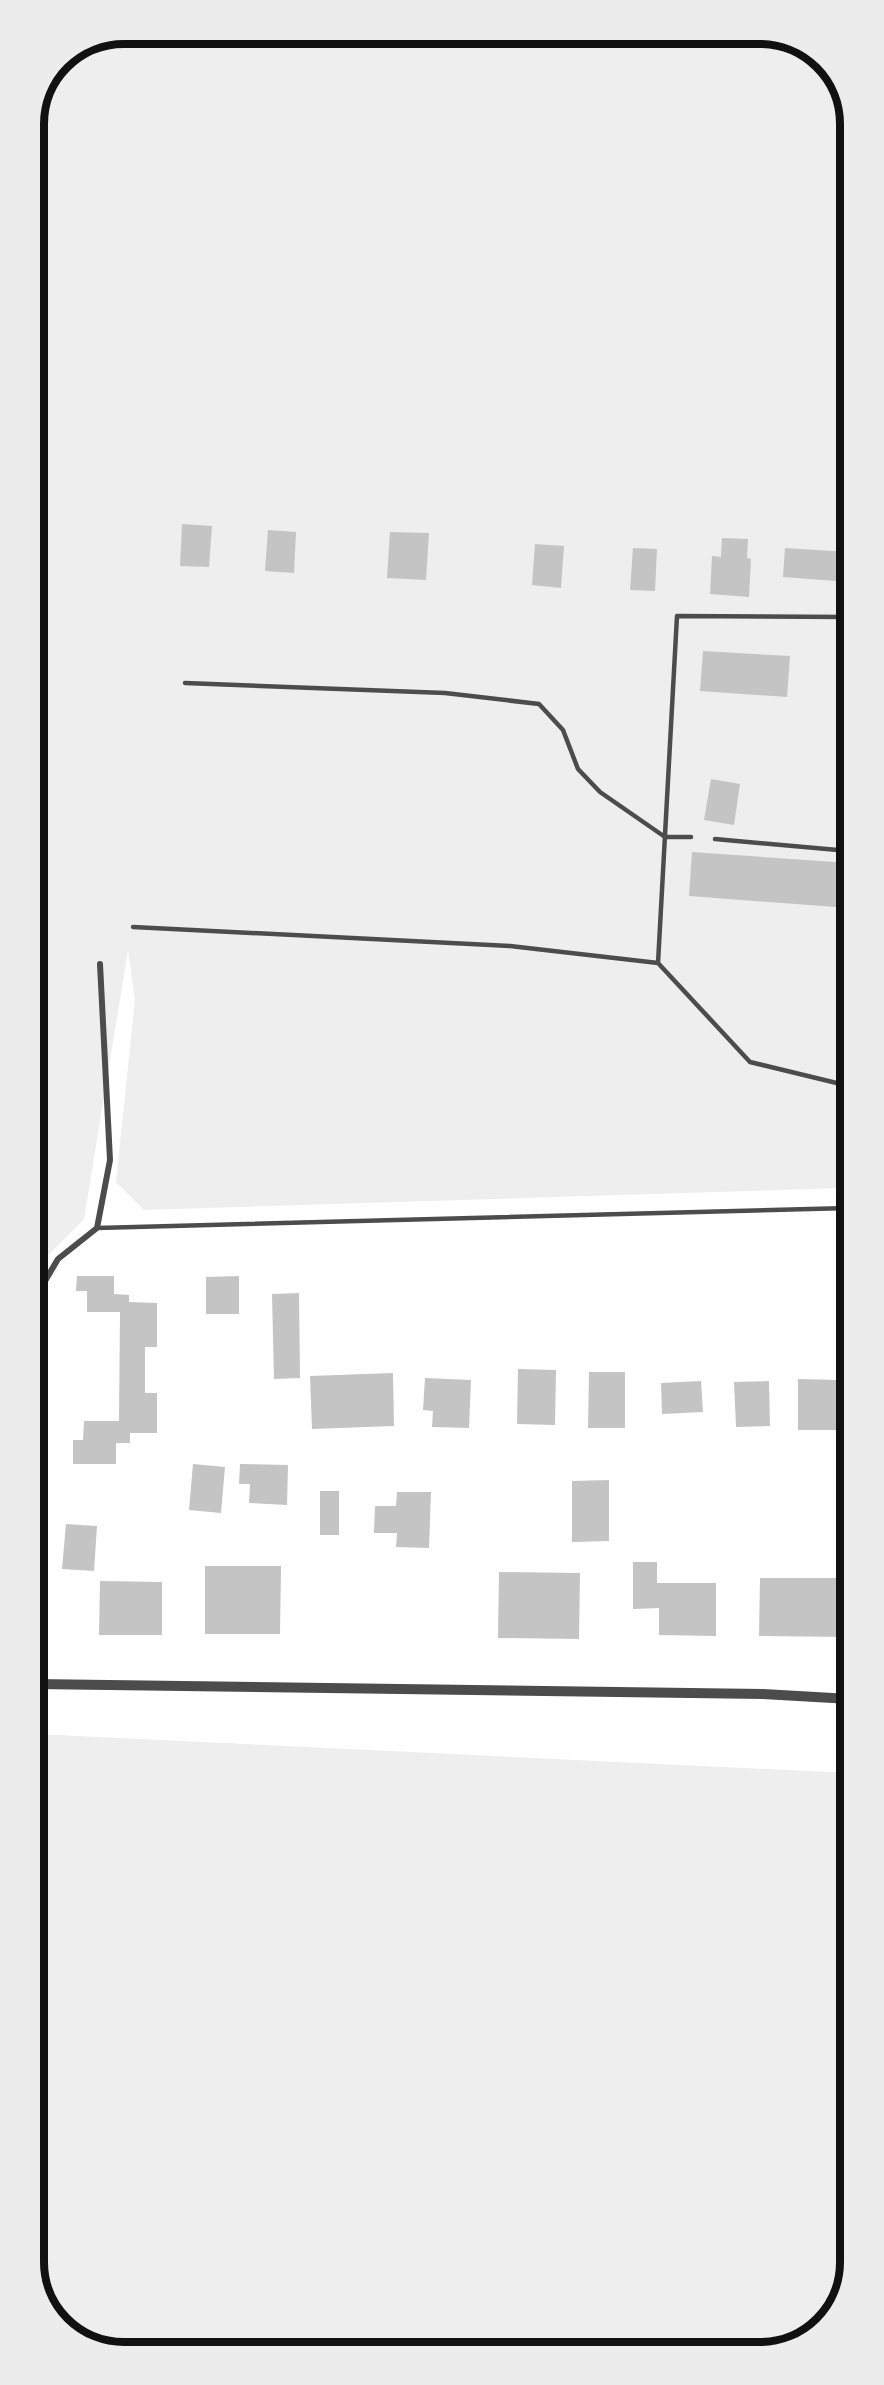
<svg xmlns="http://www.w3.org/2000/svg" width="884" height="2385" viewBox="0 0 884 2385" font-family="'Source Sans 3',sans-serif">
  <rect width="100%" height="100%" fill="#fff"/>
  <path fill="#eee" d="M123,33H767L816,52L848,100L849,1163L843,1188L144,1210L116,1182L135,1000L128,950L84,1219L35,1268L33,118L60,59Z
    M35,1734L850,1773L851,2262L833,2316L784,2349L117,2352L64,2330L36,2285Z"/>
  <path fill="#c4c4c4" d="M182,524L212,526L209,567L180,566Z
    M268,530L296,532L294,573L265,571Z
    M390,532L429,533L426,580L387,578Z
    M722,538L748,539L747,558L751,559L749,597L710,594L712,556L721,557Z
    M535,544L564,546L561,588L532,585Z
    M633,548L657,549L655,591L630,590Z
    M785,548L848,552L849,582L783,577Z
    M703,651L790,656L787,697L700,691Z
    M711,779L740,784L734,825L704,820Z
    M692,852L849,863V908L689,896Z
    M77,1276H114V1294L129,1295V1302L157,1303V1347H145V1393H157V1433H130V1443H116V1464H73V1440H83L84,1421H119L120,1312H87V1291H76Z
    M239,1276V1314H206V1277Z
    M299,1293L300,1378L274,1379L272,1294Z
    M518,1369L556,1370L555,1425L517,1424Z
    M589,1372H625V1428H588Z
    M393,1373L394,1426L312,1429L310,1376Z
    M425,1378L471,1380L469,1428L432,1427L433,1411L423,1410Z
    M798,1379L838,1380L837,1430H798Z
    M701,1381L703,1412L662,1414L661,1383Z
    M769,1381L770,1426L736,1427L734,1382Z
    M193,1464L225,1467L221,1513L189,1510Z
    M240,1464L288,1465L287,1505L249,1503L250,1484H239Z
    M609,1480V1541L572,1542V1481Z
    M320,1491H339V1535H320Z
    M397,1492H431L429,1548L396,1547L397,1533H374L375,1506H396Z
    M66,1524L97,1526L94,1571L62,1569Z
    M633,1562H657V1583H716V1636L659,1635V1608L633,1609Z
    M205,1566H281L280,1634H205Z
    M499,1572L580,1573L579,1639L498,1638Z
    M760,1578H849L848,1637L759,1636Z
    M100,1581L162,1582V1635H99Z"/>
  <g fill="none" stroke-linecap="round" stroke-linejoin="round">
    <path stroke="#4c4c4c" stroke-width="4.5" d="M185,683L445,693L539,704L563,730L578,769L600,792L665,837H691
      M715,839L849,851
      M133,927L510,946L658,963L750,1062L849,1086
      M658,963L677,616L849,617
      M97,1228L849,1208"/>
    <path stroke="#4c4c4c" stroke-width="6" d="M35,1298L58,1259L97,1228L110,1160L100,964"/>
    <path stroke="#4c4c4c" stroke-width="10" d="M35,1684L763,1694L850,1699"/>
  </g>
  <path d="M0 0H884V2385H0ZM124 44H760A80 80 0 0 1 840 124V2262A80 80 0 0 1 760 2342H124A80 80 0 0 1 44 2262V124A80 80 0 0 1 124 44Z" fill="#ececec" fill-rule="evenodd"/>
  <path fill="none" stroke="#111" stroke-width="8" d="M124 44H760A80 80 0 0 1 840 124V2262A80 80 0 0 1 760 2342H124A80 80 0 0 1 44 2262V124A80 80 0 0 1 124 44Z"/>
</svg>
